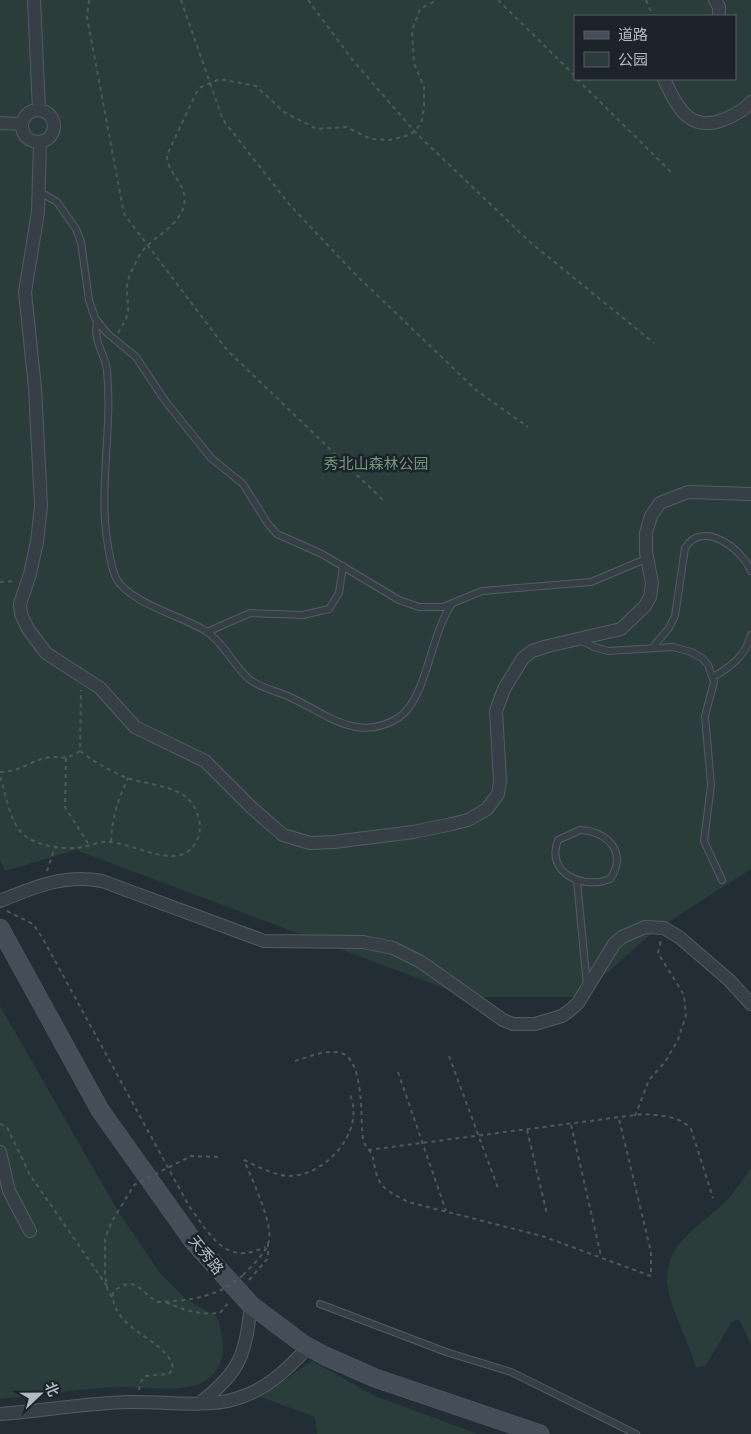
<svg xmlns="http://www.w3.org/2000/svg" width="751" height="1434" viewBox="0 0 751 1434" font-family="'Public Sans','Noto Sans SC',sans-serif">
  <rect width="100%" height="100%" fill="#232d35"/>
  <path fill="#2b3d3b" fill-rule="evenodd" d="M0,0H751V869L653,932L580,997H468L76,850L5,871L0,860ZM575,16H735V79H575Z
    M0,1006L119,1213L160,1273L186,1299L217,1317C225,1342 229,1368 201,1383C182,1393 139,1386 117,1387C78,1389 39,1395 0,1399Z
    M751,1168V1345L739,1319L731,1323L706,1365L696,1368C689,1341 673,1315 668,1289C660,1242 706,1224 731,1196C738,1187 744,1177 751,1168Z
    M312,1361L375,1396L478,1434H317L315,1417L261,1397Z"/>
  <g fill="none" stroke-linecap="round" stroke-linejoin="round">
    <g stroke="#545c63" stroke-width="8">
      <path id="lane" d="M40,192L57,202L76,229L81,242L89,300L95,318L107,333L136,357L166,402L211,458L243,484L268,524L277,534L322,554L399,600L419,607H443L482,591L591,582L648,558
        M97,321C93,344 105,352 107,371C113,432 97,493 109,552C111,561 112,570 116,578C129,603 182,616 206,631C224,643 233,665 249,679C260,688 277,691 290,697C326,714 358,743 398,718C427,700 430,634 452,604
        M207,632L250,613L303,615L329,609L339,593L343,566
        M580,640L594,647L608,651L673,647L691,652L702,658L708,665L714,682L705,716L711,785L704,841L722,880
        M652,648L669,628L675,616L685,548C703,519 742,549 751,571
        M713,677C731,667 745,656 751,635
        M580,830C608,831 628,853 610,879C583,890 545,873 558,840Z
        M577,881L587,986
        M320,1304L446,1352L511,1372L636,1434"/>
    </g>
    <g stroke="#545c63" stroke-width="14">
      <path id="street" d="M34,0L39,110
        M715,0L719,7V16
        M664,79C677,107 690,134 725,119C735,115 744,110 751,102
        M22 126a16 16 0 1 1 32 0a16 16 0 1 1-32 0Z
        M0,123L22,124
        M40,142L38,212L25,292L35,388L41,506L37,542L30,574L20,604L21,614L28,629L46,653L100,688L135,727L205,761L252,808L283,835L310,843L334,842L413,832L452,824L468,820L487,809L498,794L500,781L496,711L504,689L523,658L532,651L548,646L621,629L645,606L650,597L652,583L646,552V533L651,516L660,503L688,492L751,494
        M0,901C34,887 64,874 102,881L264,941L363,942L393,948L421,962L503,1020L513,1024H535L562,1016L569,1011L578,1003L614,944L622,937L645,927L664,928L679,937L729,980L751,1004
        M0,1152L9,1191L30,1231
        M201,1402C241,1371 245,1355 251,1305
        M0,1414C43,1411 86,1403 129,1402C160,1401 206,1408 235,1399C265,1391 288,1369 308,1347"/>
    </g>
    <g stroke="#545c63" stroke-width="19">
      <path id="secondary" d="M0,928L100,1110L193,1241L251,1305L303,1344L325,1356L375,1378L540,1434"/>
    </g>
    <path stroke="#4a5a5a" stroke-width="2" stroke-dasharray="4 4" stroke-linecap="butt" d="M89,0L87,17L124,214L227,350L385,502
      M181,0L223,120L289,204L355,274L476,390L528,427
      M308,0L351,58L415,132L531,243L654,343
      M498,0L575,76
      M646,0L653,16
      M577,79L673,174
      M118,333C122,326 127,319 128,311C129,301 125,291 128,281C130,273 135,264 139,256C150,237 179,228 184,205C189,185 166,173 167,155L196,93L201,87L220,79L256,86L284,112L317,129L346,127L371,139L390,140L410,135L421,124L424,109V87L414,63L412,31L420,9L437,0
      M0,582L15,581
      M66,758L65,807L89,845
      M0,772C22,771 28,762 46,758C62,754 61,763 80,751
      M0,777C7,795 9,826 28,838C43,847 66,850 83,847C91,845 101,841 109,842C136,843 186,877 199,835C202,824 197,808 189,800C177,785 140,784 122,776C107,769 93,761 80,751L81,690
      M111,842C112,817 118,800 128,778
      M47,871L55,847
      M7,911L33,924L42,937L189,1206C210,1234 225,1267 265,1247
      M449,1056L498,1188
      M295,1061C309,1057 326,1049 341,1053C365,1060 360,1120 363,1139C364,1145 368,1148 371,1153C376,1163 373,1173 382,1185C388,1193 400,1197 408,1202L542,1236L651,1276V1252L619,1119
      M398,1072L446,1211
      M635,1116L649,1080L665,1062L678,1040L686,1015L684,995L658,953L661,940
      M0,1124L7,1127L30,1175L107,1286
      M571,1125L601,1256
      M527,1130L547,1214
      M368,1150L643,1114C659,1115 680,1116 691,1129L713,1198
      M244,1160C257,1166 273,1175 288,1176C325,1177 366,1131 350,1095
      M243,1275C253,1265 265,1254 269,1241C273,1223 251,1177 244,1160
      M249,1280L268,1258V1242
      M166,1302C185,1311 200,1315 220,1313L229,1302
      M139,1390L140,1383L145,1376L169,1374"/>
    <use href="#lane" stroke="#363e46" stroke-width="6"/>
    <use href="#street" stroke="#363e46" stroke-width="12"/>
    <use href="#secondary" stroke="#454e58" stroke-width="18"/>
    <path stroke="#4a5a5a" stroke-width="2" stroke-dasharray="4 4" stroke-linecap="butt" d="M112,1297L108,1291L105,1276V1239L111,1223L134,1185L191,1156L220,1157
      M169,1374L173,1368C168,1339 110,1330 113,1292C136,1273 140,1293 158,1302C188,1301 220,1297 243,1275"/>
  </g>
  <g text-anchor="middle" stroke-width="5" stroke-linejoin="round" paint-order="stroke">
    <g font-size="15" fill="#739677" stroke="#1c232a">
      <text x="376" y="469">秀北山森林公园</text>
    </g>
    <g font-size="15" fill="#b1bac2" stroke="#1c232a">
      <text transform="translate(206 1255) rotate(51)" y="5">天秀路</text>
    </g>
  </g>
  <rect x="574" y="15" width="162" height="65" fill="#1c232a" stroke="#585f67"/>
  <rect x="584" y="31" width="25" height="8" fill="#454e58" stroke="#585f67"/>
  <text x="618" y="40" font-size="15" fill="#b1bac2">道路</text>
  <rect x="584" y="52" width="25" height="15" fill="#2b3d3b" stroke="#585f67"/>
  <text x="618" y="65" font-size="15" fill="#b1bac2">公园</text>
  <g transform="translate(40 1394) rotate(68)" stroke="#1c232a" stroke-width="4" paint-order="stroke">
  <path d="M0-4L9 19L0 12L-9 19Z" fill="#b1bac2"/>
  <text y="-8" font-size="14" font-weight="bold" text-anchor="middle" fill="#b1bac2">北</text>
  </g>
</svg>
